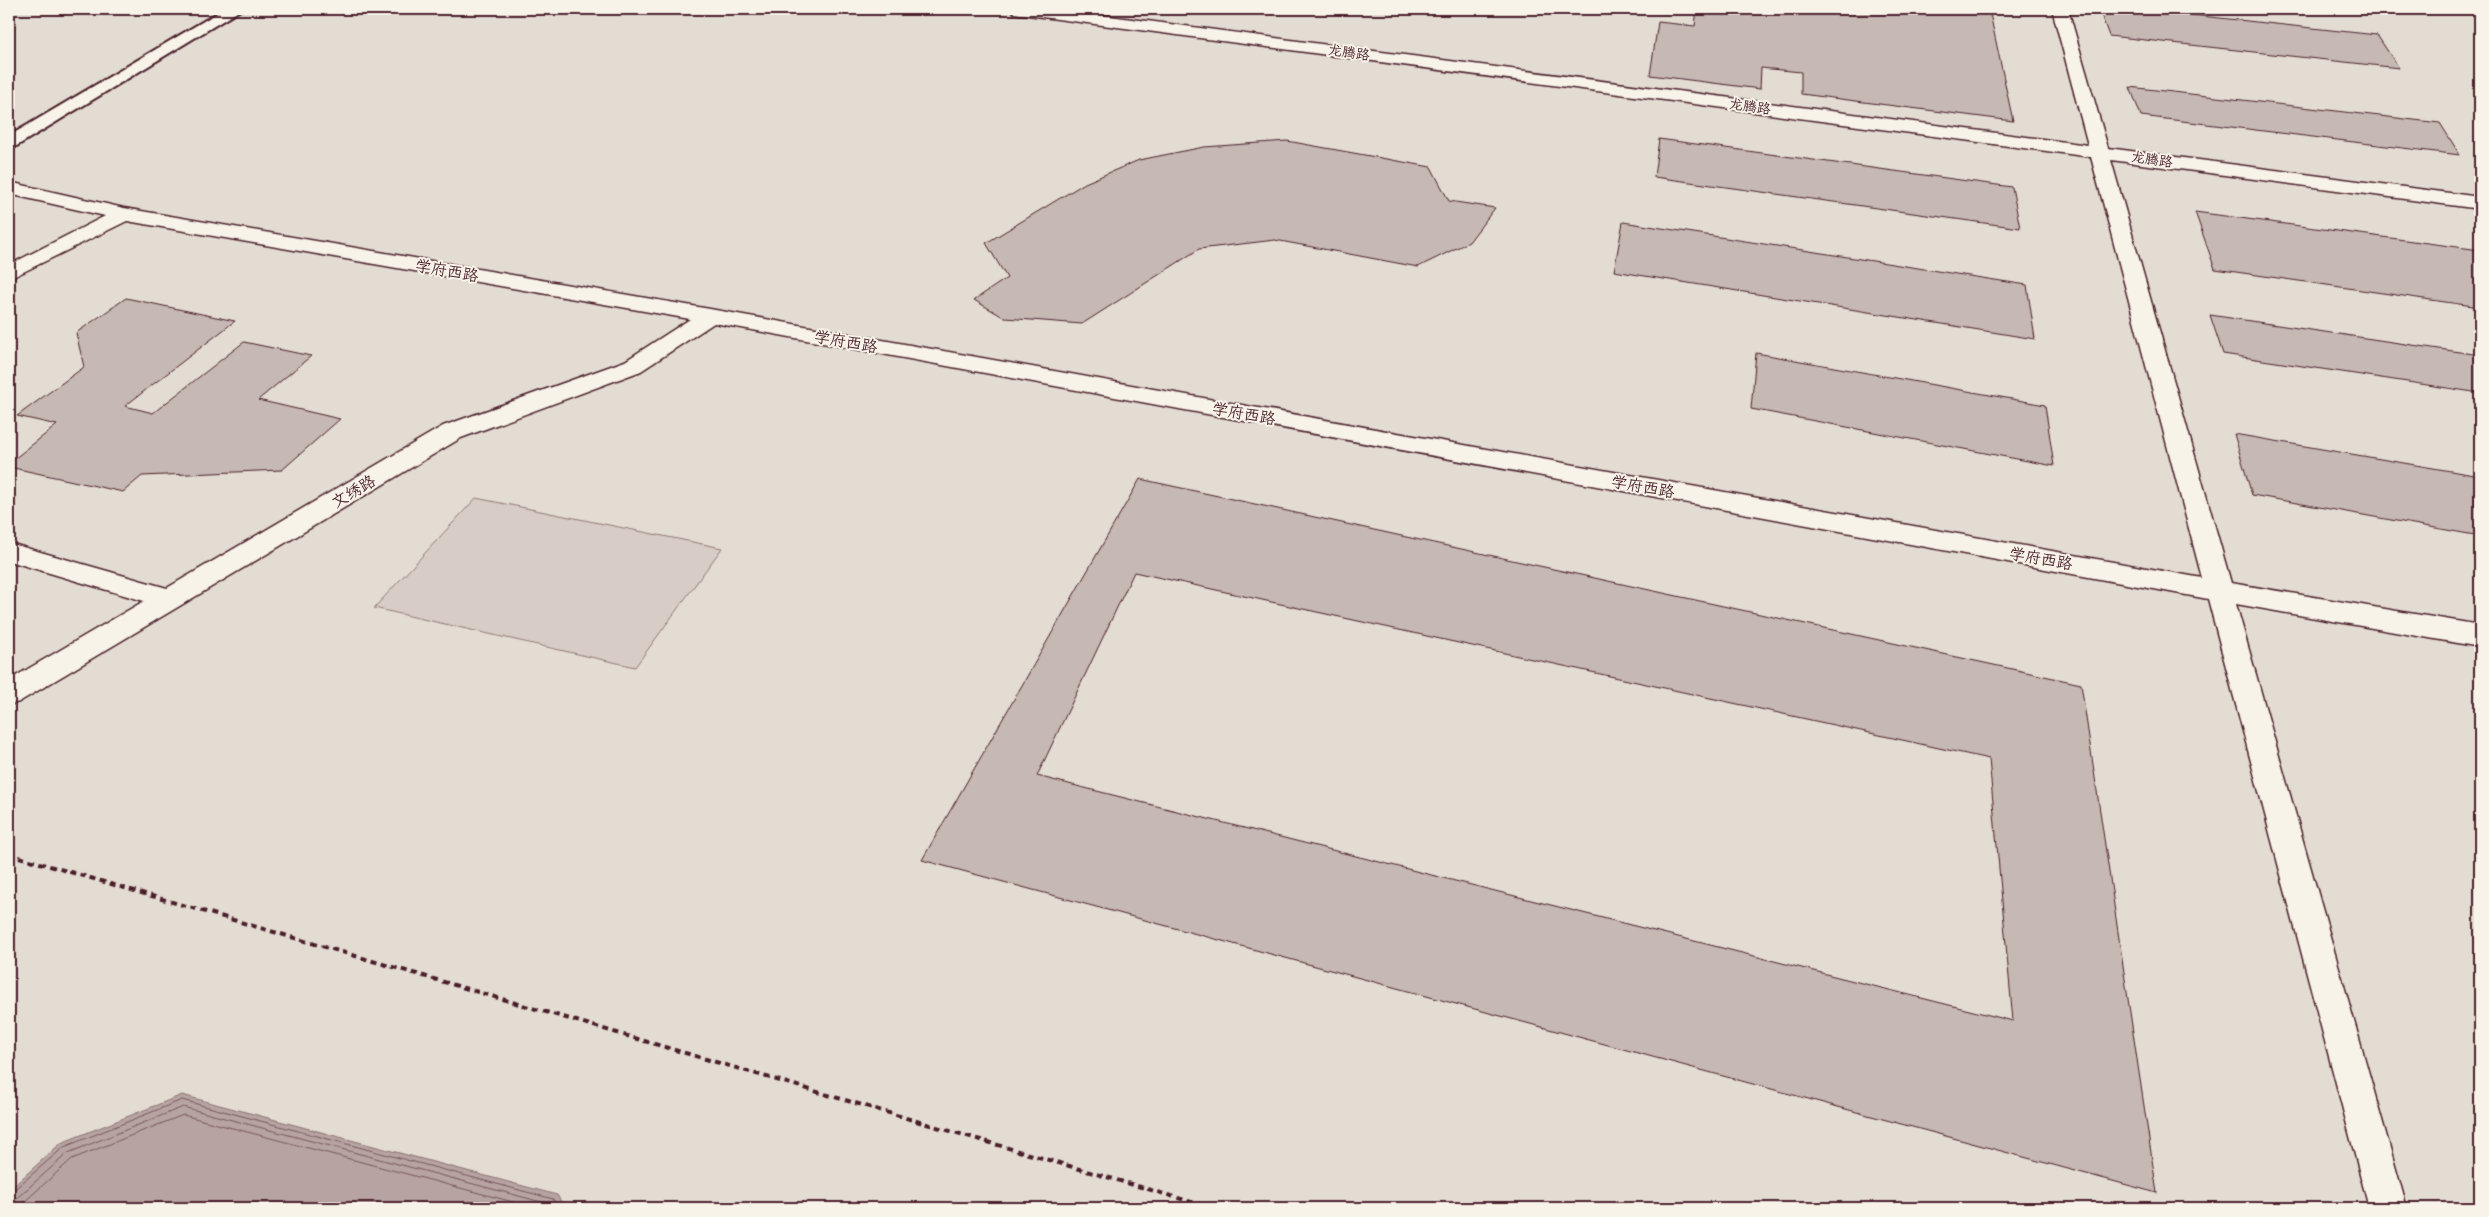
<svg xmlns="http://www.w3.org/2000/svg" width="2489" height="1217" viewBox="0 0 2489 1217" font-family="Dekko,'LXGW WenKai TC',sans-serif">
  <rect width="100%" height="100%" fill="#f0ebe0"/>
  <filter id="ink" filterUnits="userSpaceOnUse"><feTurbulence type="fractalNoise" baseFrequency=".02" numOctaves="2"/><feDisplacementMap in="SourceGraphic" scale="10" xChannelSelector="R" yChannelSelector="G"/><feConvolveMatrix kernelMatrix="1 2 1 2 8 2 1 2 1" color-interpolation-filters="sRGB"/></filter>
  <g filter="url(#ink)">
    <path fill="#e3dcd2" d="M9,9H2480V1208H9Z"/>
    <path fill="#d8cdc6" stroke="#917678" d="M476,498L722,548L635,667L374,608Z"/>
    <path fill="#b7a4a2" stroke="#8b6f72" d="M182,1095L557,1195L565,1208H9V1190L61,1143Z"/>
    <g fill="none" stroke-linecap="round" stroke-linejoin="round">
      <path stroke="#76545b" stroke-width="1" d="M9,1194L64,1147L182,1100L553,1199L559,1208
        M9,1200L18,1197L68,1153L183,1107L549,1204L552,1208
        M9,1207L23,1203L72,1159L183,1115L536,1208"/>
    </g>
    <path fill="#c6b8b3" stroke="#4a1f2b" fill-rule="evenodd" d="M1697,9L1750,13V9H1989L2013,121L1801,94V72L1761,68L1760,89L1650,75L1658,22L1695,26Z
      M2099,9H2136L2377,35L2399,68L2109,36Z
      M2130,87L2440,123L2460,155L2141,116Z
      M1659,139L2012,187L2020,228L1654,177Z
      M1287,141L1431,167L1449,201L1495,208L1469,242L1418,267L1275,240L1199,249L1082,324L1005,318L974,300L1007,278L986,243L1085,183L1139,160L1204,147Z
      M2195,212L2480,250V307L2215,269Z
      M1623,222L2027,285L2035,339L1614,271Z
      M126,298L235,321L125,406L153,413L244,342L311,356L258,400L340,419L282,470L142,476L123,492L9,467V463L57,425L17,416L84,367L76,333Z
      M2210,315L2480,355V393L2223,354Z
      M1756,353L2045,405L2054,466L1751,409Z
      M2234,434L2480,476V536L2252,495Z
      M1140,479L2081,684L2157,1193L922,860ZM1134,572L1989,759L2013,1021L1037,776Z"/>
    <g fill="none" stroke-linecap="round" stroke-linejoin="round">
      <g stroke="#4a1f2b" stroke-width="4">
        <path id="lane" d="M224,9H242L15,147L9,148V136Z"/>
      </g>
      <g stroke="#4a1f2b" stroke-width="3">
        <path id="street" d="M1012,9H1056L2088,145L2052,9H2068L2108,148L2480,197V209L2111,160L2231,583L2480,625V647L2236,604L2407,1208H2369L2208,599L714,323L641,371L461,438L19,702L9,705V680L144,601L9,561V543L167,588L443,426L625,361L690,319L127,221L9,279V265L105,216L9,194V182L124,208L710,309L2202,578L2091,157L1020,14L1014,13Z"/>
      </g>
      <path stroke="#4a1f2b" stroke-width="4" stroke-dasharray="6 4.5" stroke-linecap="butt" d="M9,854L1212,1208"/>
      <use href="#lane" fill="#f7f3e8" fill-rule="evenodd"/>
      <use href="#street" fill="#f7f3e8" fill-rule="evenodd"/>
    </g>
  </g>
  <g text-anchor="middle" stroke-width="4" stroke-linejoin="round" paint-order="stroke">
    <g font-size="14" fill="#4a1f2b" stroke="#f7f3e8">
      <text transform="translate(1349 52) rotate(8)" y="5">龙腾路</text>
      <text transform="translate(1750 106) rotate(8)" y="5">龙腾路</text>
      <text transform="translate(2152 159) rotate(8)" y="5">龙腾路</text>
    </g>
    <g font-size="16" fill="#4a1f2b" stroke="#f7f3e8">
      <text transform="translate(447 270) rotate(10)" y="6">学府西路</text>
      <text transform="translate(846 341) rotate(10)" y="6">学府西路</text>
      <text transform="translate(1244 413) rotate(10)" y="6">学府西路</text>
      <text transform="translate(1643 486) rotate(10)" y="6">学府西路</text>
      <text transform="translate(353 491) rotate(-31)" y="6">文绣路</text>
      <text transform="translate(2041 558) rotate(10)" y="6">学府西路</text>
    </g>
  </g>
  <rect width="2489" height="1217" fill="none" stroke="#f7f3e8" stroke-width="30"/>
  <rect x="15" y="15" width="2459" height="1187" fill="none" stroke="#4a1f2b" stroke-width="2" filter="url(#ink)"/>
</svg>
